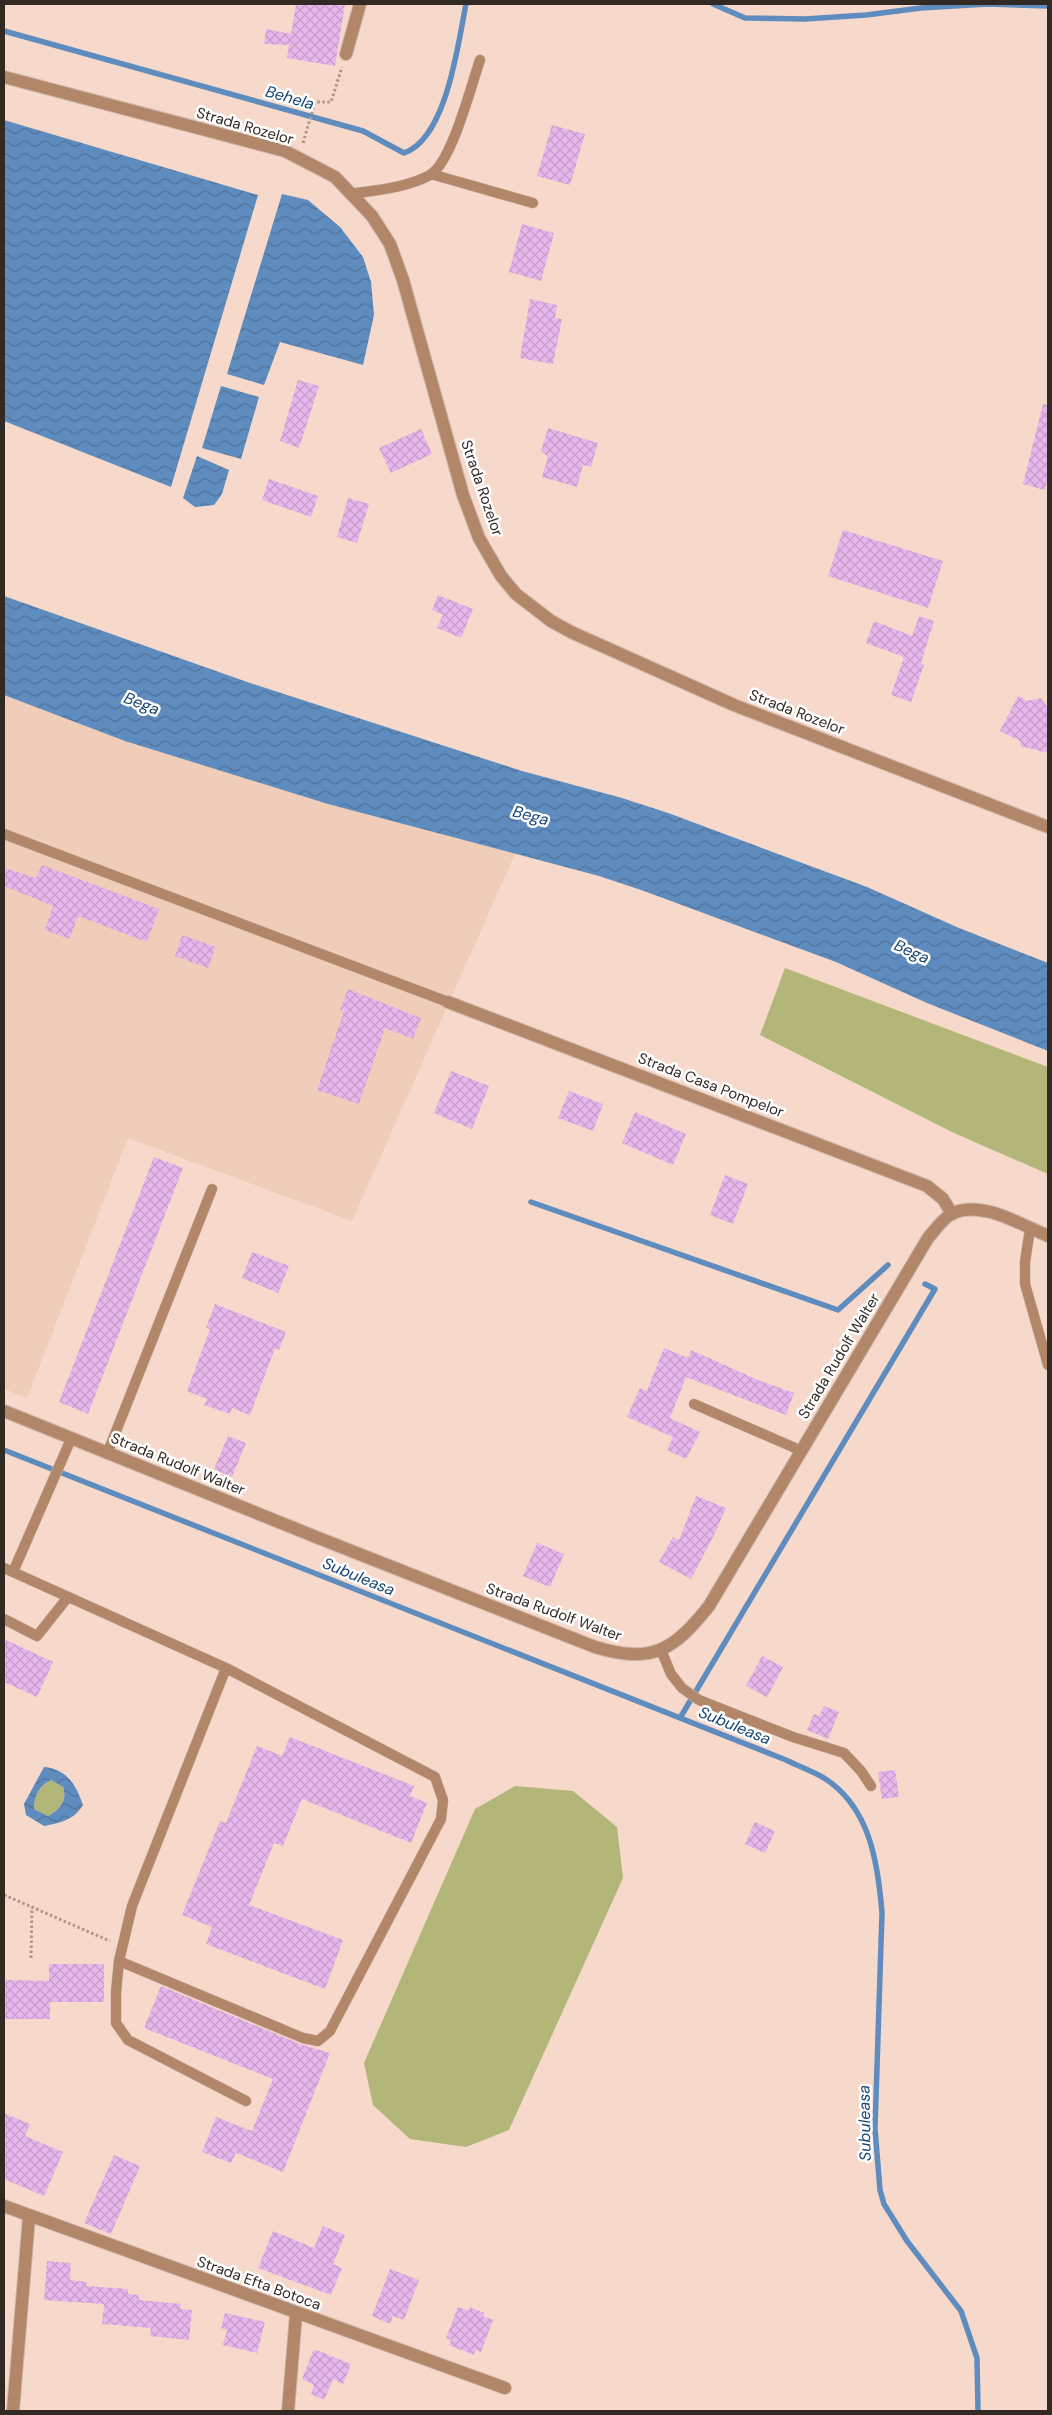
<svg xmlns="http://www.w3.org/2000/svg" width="1052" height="2415" viewBox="0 0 1052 2415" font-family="'DM Sans',sans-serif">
  <defs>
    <pattern id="water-waves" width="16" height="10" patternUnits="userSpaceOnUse" patternTransform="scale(1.25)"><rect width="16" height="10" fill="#5f8cbe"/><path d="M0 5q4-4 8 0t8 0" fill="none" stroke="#4f729a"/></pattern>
    <pattern id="building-cross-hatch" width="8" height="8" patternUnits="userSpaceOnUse" patternTransform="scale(1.25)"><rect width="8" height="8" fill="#e7b6ec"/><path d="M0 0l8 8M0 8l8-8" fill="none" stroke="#c79cca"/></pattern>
  </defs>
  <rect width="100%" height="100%" fill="#f6d9ca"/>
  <path fill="#f0cdb9" d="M4,688L518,847L352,1221L128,1138L27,1398L4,1389Z"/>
  <path fill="#b2b679" d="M785,968L1048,1067V1174L954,1133L760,1035Z
    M51,1780L63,1787C68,1801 59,1810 48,1816L34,1809C34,1797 39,1785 51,1780Z
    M515,1786L573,1791L617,1827L623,1878L509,2130L466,2147L410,2139L373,2105L364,2063L475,1809Z"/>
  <path fill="url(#water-waves)" fill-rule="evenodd" d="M4,120L258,195L171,487L4,421Z
    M282,194L308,200L340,227L363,257L371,282L374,315L363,365L280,342L264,385L227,374Z
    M221,386L259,397L241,459L202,448Z
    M197,456L229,470L222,494L214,505L195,507L183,498Z
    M4,596L250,683L522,771L622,798L671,814L867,887L959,928L1048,963V1051L927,1003L836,962L644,891L599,876L328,804L125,741L4,695Z
    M44,1767C67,1769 76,1785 83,1805C74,1820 60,1823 44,1826L26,1815L24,1804ZM51,1780L63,1787C68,1801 59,1810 48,1816L34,1809C34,1797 39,1785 51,1780Z"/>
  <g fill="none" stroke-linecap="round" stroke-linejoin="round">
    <path stroke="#5f8cbe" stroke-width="5.5" d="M713,4L745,18L805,19L866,15L921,8L987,4L1048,6
      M4,31L363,131L404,153C447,138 458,43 466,4
      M531,1202L838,1310L888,1265
      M4,1450L786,1760C798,1766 812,1771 824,1778C870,1807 878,1863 882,1913L875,2129L880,2190L884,2204L907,2241L961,2311L977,2358L978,2411
      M680,1718L935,1289L925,1284"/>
  </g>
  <path fill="url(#building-cross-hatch)" d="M296,4H345L335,66L287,58L289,45L264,44L266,29L291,34Z
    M552,125L585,134L570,185L537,176Z
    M522,224L554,233L541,281L509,272Z
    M530,299L557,305L555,318L562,319L553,364L520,358Z
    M298,380L319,386L299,448L280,441Z
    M1043,404L1048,405V477L1045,490L1023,484Z
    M548,428L598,443L591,467L583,465L577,487L542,477L548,457L541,451Z
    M421,429L432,454L391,473L379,448Z
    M269,479L318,496L311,517L262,500Z
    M348,498L369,504L357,543L337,537Z
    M843,530L943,561L928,608L828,576Z
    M438,595L473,609L461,638L437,628L443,615L432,610Z
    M919,616L934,621L921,663L924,665L911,702L891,695L904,657L866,643L874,621L912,636Z
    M1018,696L1027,701L1041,698L1048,708V753L1021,746L1020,741L1000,731Z
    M42,865L159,909L147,942L78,916L70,939L45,930L53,906L4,886V868L36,878Z
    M182,935L216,947L208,968L175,956Z
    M348,989L421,1018L413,1039L385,1028L359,1104L317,1090L344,1011L340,1010Z
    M451,1071L489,1086L472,1129L434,1113Z
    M569,1091L603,1104L593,1131L558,1118Z
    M635,1112L686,1134L673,1165L622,1143Z
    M154,1157L183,1168L88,1414L59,1402Z
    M725,1175L748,1184L733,1224L710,1215Z
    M252,1252L289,1266L278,1293L242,1278Z
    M215,1304L286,1332L279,1350L275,1348L250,1415L232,1408L230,1414L204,1405L207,1399L187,1391L210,1329L206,1328Z
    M664,1348L688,1358L691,1350L758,1380L794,1393L786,1415L686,1377L670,1418L700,1432L686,1459L667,1450L673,1437L627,1417L640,1388L647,1391Z
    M228,1436L246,1443L232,1477L214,1469Z
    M696,1496L726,1508L714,1535L691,1579L659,1562L673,1537L679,1540Z
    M537,1543L564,1554L550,1587L523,1576Z
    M4,1639L53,1662L37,1697L4,1682Z
    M762,1656L783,1667L767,1697L746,1686Z
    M824,1706L839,1712L828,1739L807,1730L814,1714L819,1716Z
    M290,1737L414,1786L410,1796L427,1803L411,1843L302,1799L283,1846L274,1843L249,1905L343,1940L325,1989L206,1944L212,1927L182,1915L220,1821L226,1823L257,1746L282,1756Z
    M895,1770L899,1797L882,1799L878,1772Z
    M755,1822L775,1831L765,1853L745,1844Z
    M49,1964H104V2002H50V2019H4V1980L49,1981Z
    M161,1986L300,2044L330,2053L283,2172L236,2153L231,2163L202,2152L216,2117L252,2131L273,2079L144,2028Z
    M4,2113L30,2124L25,2136L63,2152L44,2196L4,2179Z
    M114,2155L140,2166L111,2234L84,2223Z
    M323,2226L345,2235L333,2264L342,2268L331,2295L258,2268L273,2231L314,2248Z
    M47,2261L71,2263L70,2280L87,2282L86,2286L128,2289V2294L139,2295V2300L181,2304L180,2309L192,2310L189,2340L150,2336L151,2328L102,2324L104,2304L44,2300Z
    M390,2269L419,2280L404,2320L393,2316L390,2324L372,2316Z
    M458,2307L469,2311L470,2307L484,2313L483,2316L493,2320L481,2352L476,2350L474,2355L449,2345L451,2340L446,2338Z
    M225,2313L265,2322L257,2353L223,2345L227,2330L221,2328Z
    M314,2349L351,2364L343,2384L333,2379L324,2400L311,2394L314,2385L302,2379Z"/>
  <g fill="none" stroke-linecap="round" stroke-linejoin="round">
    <g stroke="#cfb6a9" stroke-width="11">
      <path id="service" d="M431,174L533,203
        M351,194C377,190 406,188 430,175C452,162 471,86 480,60
        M4,834L448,1002
        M1030,1229L1025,1262V1284L1048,1365
        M694,1404L802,1451
        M107,1454L212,1189
        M4,1568L226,1668L435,1777L443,1800L441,1819L330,2031L318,2041L303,2038L119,1961
        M13,1572L71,1439
        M4,1619L37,1636L68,1597
        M661,1650L671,1674L682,1688L699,1700L793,1737L844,1753L861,1771L871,1786
        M226,1668L132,1906L119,1961L116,1992V2023L128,2040L246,2101"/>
    </g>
    <g stroke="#cfb6a9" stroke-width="14">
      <path id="minor" d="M346,54L360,4
        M4,77L285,151L335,177L372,216L390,244L403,280L463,495L479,538L501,576L516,594L551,621L571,632L734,705L1048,827
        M448,1002L927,1186L943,1199L952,1214
        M4,2206L505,2388
        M13,2411L29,2217
        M288,2411L296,2314"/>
    </g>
    <g stroke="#cfb6a9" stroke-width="14">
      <path id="tertiary" d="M4,1411L316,1537L595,1647C652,1664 673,1651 709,1606L928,1238C935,1230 943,1218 953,1213C983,1200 1021,1225 1048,1236"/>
    </g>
    <path stroke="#ac978b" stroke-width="3" stroke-dasharray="2.5 2.5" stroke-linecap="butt" d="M303,143L315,102H331L342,67
      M4,1895L110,1941
      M31,1958L32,1907"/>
    <use href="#service" stroke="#b28769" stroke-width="10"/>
    <use href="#minor" stroke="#b28769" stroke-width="12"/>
    <use href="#tertiary" stroke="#b28769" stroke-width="12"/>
  </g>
  <g text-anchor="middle" stroke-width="5" stroke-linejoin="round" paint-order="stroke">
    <g font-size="15" fill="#332923" stroke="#fff">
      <text transform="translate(245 126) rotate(16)" y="5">Strada Rozelor</text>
      <text transform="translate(482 488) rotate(71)" y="5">Strada Rozelor</text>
      <text transform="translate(797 712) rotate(21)" y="5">Strada Rozelor</text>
      <text transform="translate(711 1085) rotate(21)" y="5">Strada Casa Pompelor</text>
      <text transform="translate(839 1356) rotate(-59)" y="5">Strada Rudolf Walter</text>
      <text transform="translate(178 1464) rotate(22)" y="5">Strada Rudolf Walter</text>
      <text transform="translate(554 1612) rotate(20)" y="5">Strada Rudolf Walter</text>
      <text transform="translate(259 2283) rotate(20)" y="5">Strada Efta Botoca</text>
    </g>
    <g font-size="16" font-style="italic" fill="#144373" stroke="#fff">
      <text transform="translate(290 97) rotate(16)" y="6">Behela</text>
      <text transform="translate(142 703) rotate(21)" y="6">Bega</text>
      <text transform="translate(531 815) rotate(15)" y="6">Bega</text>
      <text transform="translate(912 951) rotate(24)" y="6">Bega</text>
      <text transform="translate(359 1576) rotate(22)" y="6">Subuleasa</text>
      <text transform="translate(735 1725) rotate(22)" y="6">Subuleasa</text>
      <text transform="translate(864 2123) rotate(-91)" y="6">Subuleasa</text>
    </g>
  </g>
  <rect width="1052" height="2415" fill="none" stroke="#332923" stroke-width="10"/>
</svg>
